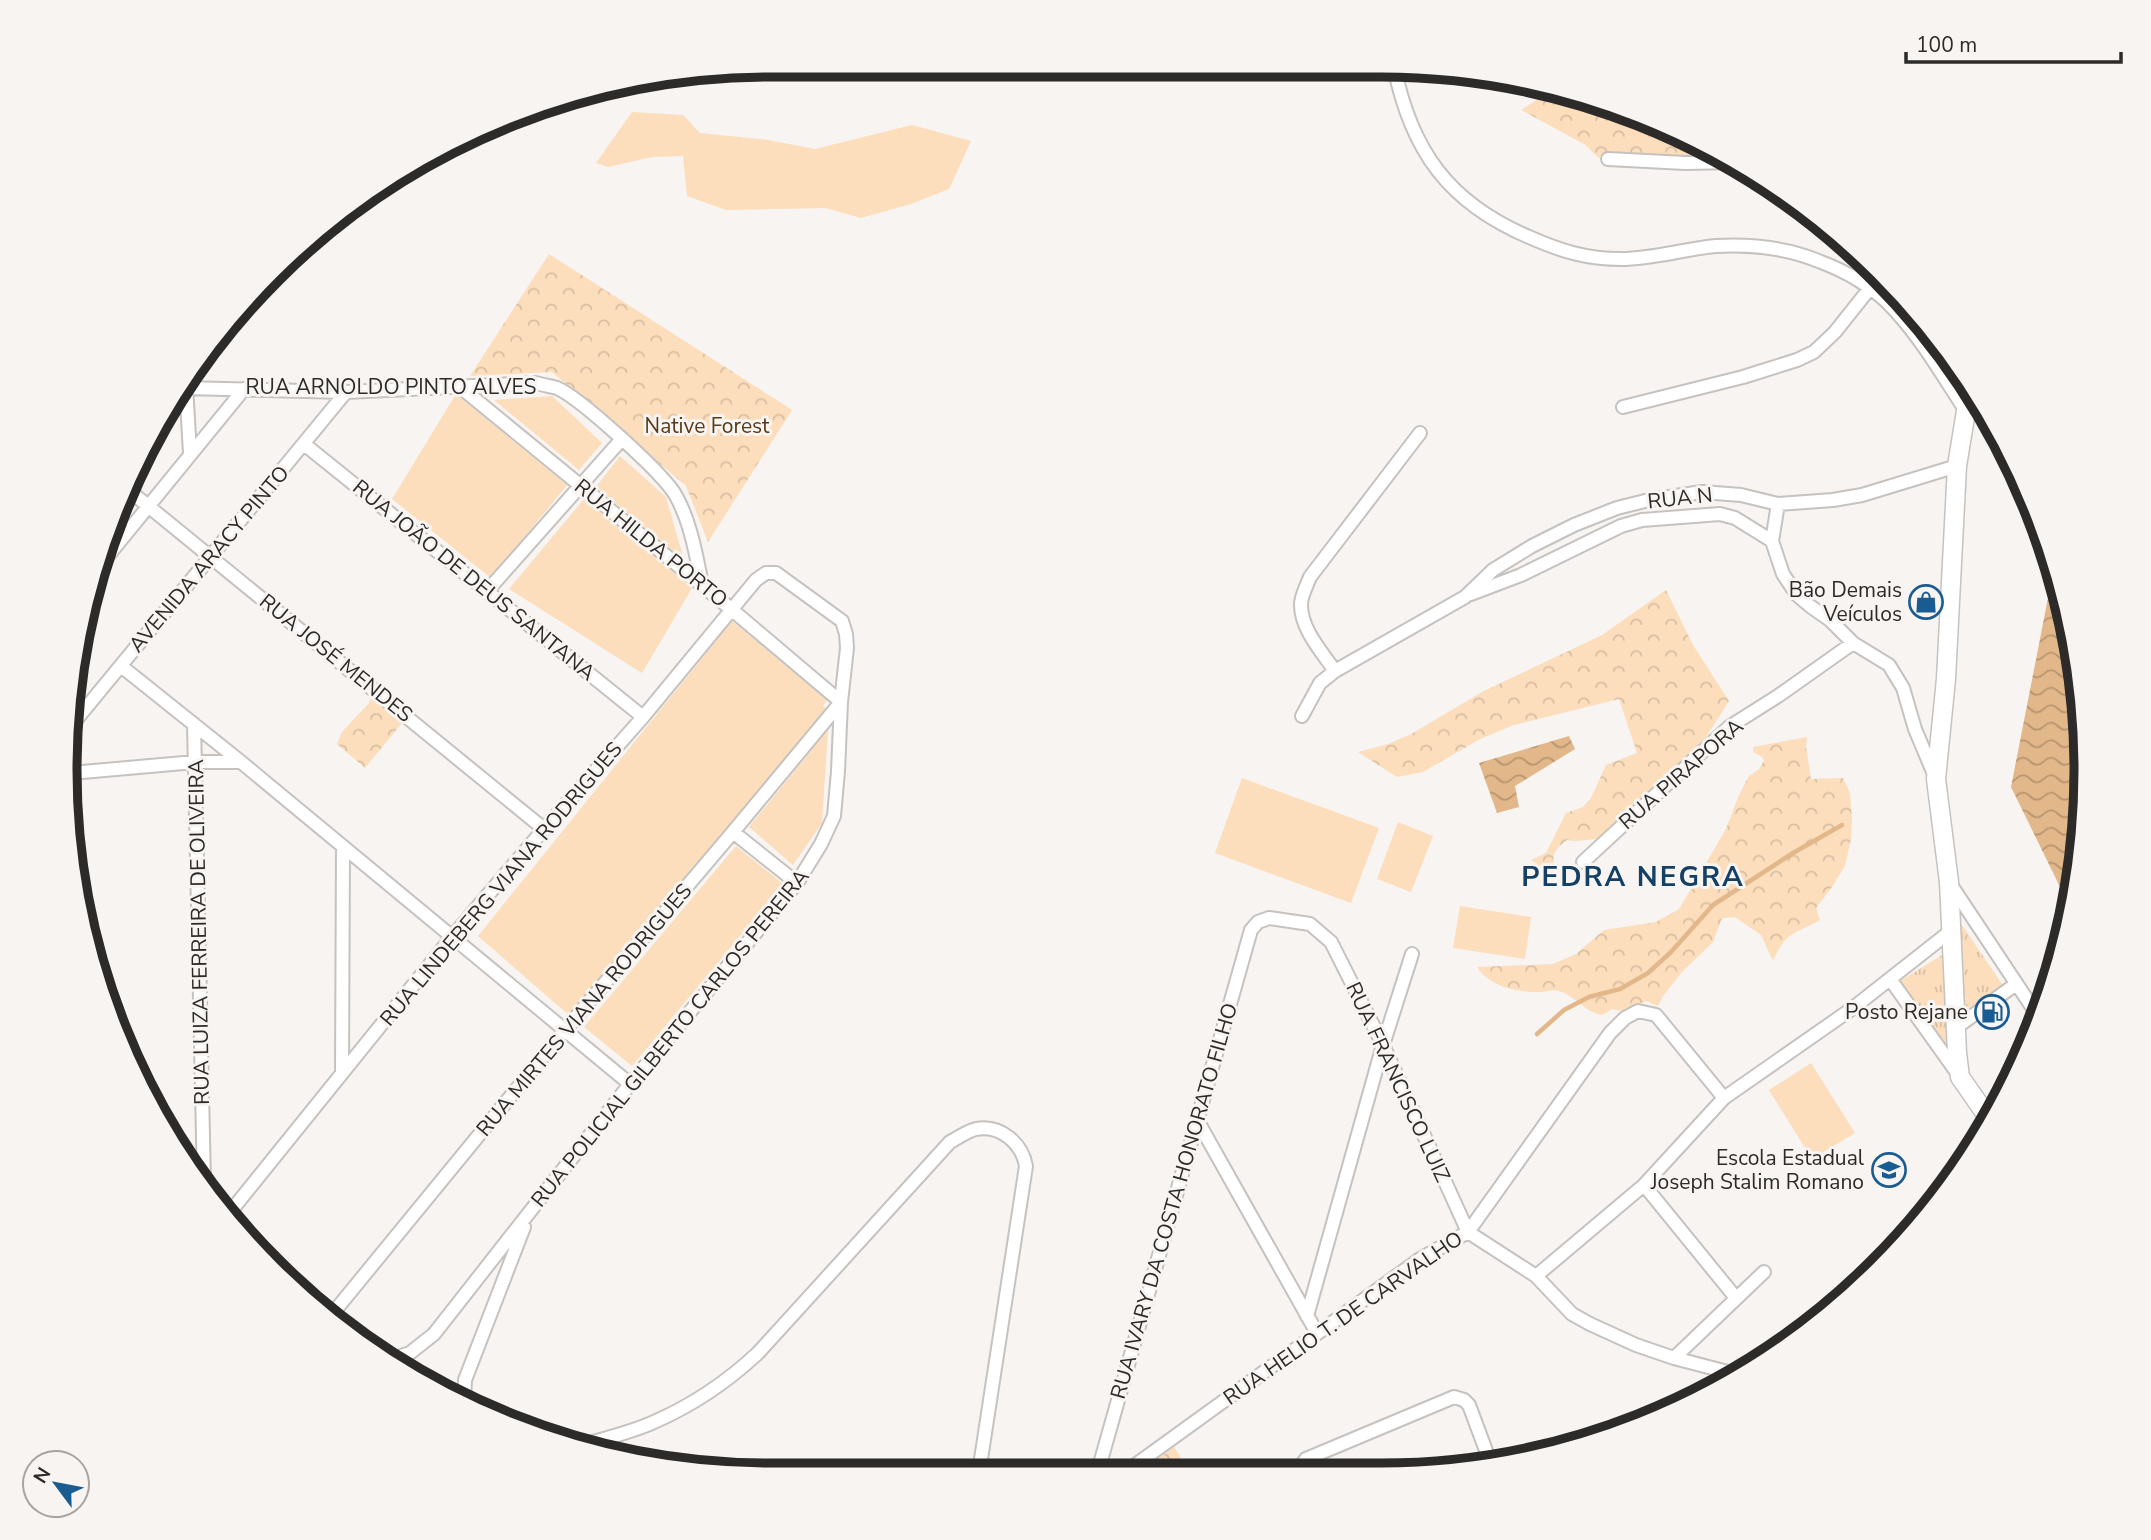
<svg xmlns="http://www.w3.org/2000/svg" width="2151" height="1540" viewBox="0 0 2151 1540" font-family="'Nunito Sans',sans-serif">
  <defs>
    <pattern id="forest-crowns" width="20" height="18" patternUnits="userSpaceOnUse" patternTransform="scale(1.75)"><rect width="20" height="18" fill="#fcddbc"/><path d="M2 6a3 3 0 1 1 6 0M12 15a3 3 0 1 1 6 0" fill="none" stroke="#d8bea2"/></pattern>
    <pattern id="park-tufts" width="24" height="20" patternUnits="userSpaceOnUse" patternTransform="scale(1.75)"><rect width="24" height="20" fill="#fcddbc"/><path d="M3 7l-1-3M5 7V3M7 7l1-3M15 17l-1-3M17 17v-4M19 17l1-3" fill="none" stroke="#d8bea2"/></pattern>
    <pattern id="water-waves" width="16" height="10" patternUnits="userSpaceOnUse" patternTransform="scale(1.75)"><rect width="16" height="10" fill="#e2b789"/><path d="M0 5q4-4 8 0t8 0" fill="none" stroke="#b79570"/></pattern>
  </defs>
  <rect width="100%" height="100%" fill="#f7f4f1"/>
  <path fill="#fcddbc" d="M632,112L683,115L700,133L768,140L815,149L912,125L971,141L949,189L911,204L861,218L826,208L726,210L687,196L683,156L652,157L608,167L596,163Z
    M456,394L567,485L491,578L392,499Z
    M552,396L602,443L579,470L494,400Z
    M620,456L666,497L684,560L596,487Z
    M584,499L692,588L642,673L509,589Z
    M732,621L827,700L823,706L832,713L571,1017L478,936Z
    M828,730L822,823L793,865L749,827Z
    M1242,778L1379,828L1351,903L1215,853Z
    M1398,822L1433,836L1411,892L1377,879Z
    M736,846L783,884L632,1066L584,1027Z
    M1460,906L1531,917L1525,959L1453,948Z
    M1811,1063L1855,1133L1812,1159L1769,1090Z"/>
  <path fill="url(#forest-crowns)" d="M1554,89L1651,118L1688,137L1693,159L1605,153L1599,158L1584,144L1521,110Z
    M549,254L792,410L708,542L686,486L552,372L470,376Z
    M1666,590L1693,645L1729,701L1703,742L1615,827L1596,839L1576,841L1567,840C1550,853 1551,858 1558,877L1531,860L1546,853L1566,813L1583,807L1591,798L1606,765L1637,753L1619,699L1514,725L1480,739L1423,772L1397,777L1358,752L1388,744L1411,734L1482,692L1602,635Z
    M371,696L402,723L365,768L337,744L342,732L369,703Z
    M1807,737L1806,747L1811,779L1843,778L1850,793L1852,820L1851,839L1845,866L1832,887L1816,908L1820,920C1794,935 1787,930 1773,961L1761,935L1735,917L1722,918L1713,942L1682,972L1663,996L1658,1006L1646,1001L1625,1012L1612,1009L1602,1015C1584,1012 1576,996 1559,991C1553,989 1548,991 1542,992C1521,993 1489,987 1477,967L1553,964L1576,954L1604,930L1656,922L1679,909L1726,829L1739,795L1749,776L1759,769L1764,761L1762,757L1753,752V747Z
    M1174,1447L1189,1471H1143Z"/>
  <path fill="url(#park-tufts)" d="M1962,925L2004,987L1963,1011L1959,926Z
    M1942,955L1948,957L1950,1043L1946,1047L1897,983Z"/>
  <path fill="url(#water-waves)" d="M2040,524L2049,544L2080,678L2085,817L2071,902L2064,895L2011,787L2048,598Z
    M1569,736L1575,749L1515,786L1519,807L1497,813L1479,763Z"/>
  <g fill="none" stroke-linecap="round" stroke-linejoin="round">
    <path stroke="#e2b789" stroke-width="4.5" d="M1537,1034L1564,1010L1589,997L1620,989L1648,973L1671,952L1713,905L1793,853L1842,825"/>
    <g stroke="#c5c2bf" stroke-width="16">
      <path id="street" d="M1394,66C1411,151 1449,203 1529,237C1561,251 1586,259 1621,259C1653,259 1684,249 1716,246C1751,244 1788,248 1821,262C1845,271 1869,285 1888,303C1919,334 1942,375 1966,411
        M1608,159L1685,163L1738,162
        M186,386L190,453
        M459,386L731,609L841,702
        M184,388L346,392L536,383C542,385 550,386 557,388C580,398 664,474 676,496C691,523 696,555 702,584
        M1623,407L1743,377L1797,360L1814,352L1835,332L1870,288
        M304,444L643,717
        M126,488L544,829
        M1778,504L1772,541L1783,574L1797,595L1810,606L1830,620L1853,643L1889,665L1903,688L1915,729L1936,779
        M94,573L244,389
        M488,590L621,440
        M1471,594L1521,575L1621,526L1642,520L1720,514L1735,518L1772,541
        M121,666L241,762L630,1084
        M1335,671C1321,651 1300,628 1301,603C1302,594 1307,585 1310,577L1420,433
        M1302,716L1320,683L1335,671L1465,597L1493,570L1532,546L1574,525L1617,508L1649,500L1702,492L1741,495L1778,504L1833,500L1862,495L1957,466
        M194,724L204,1182
        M71,726L346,392
        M71,773L195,762H241
        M733,832L797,883
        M1583,862L1729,727L1778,696L1853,643
        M1949,882L2038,1016
        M1890,979L1958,1074
        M1957,1027L2016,984
        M342,1073L343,847
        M1197,1120L1317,1333
        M1644,1185L1736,1298
        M227,1216L452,937L544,829L643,717L756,580L766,573H776L842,621L846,634L847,648L841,702L838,771L834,816L821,844L797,883L630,1084L434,1334L410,1353L389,1360
        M1536,1276L1644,1185L1724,1098L1853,1008L1952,930
        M1307,1316L1383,1045L1412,954
        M329,1318L565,1030L733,832L841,702
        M1674,1358L1764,1272
        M464,1405L465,1380L524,1227
        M576,1447C602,1439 630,1433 654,1422C693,1405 727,1382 758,1353L950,1142C958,1138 967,1131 976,1129C1001,1124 1022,1144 1026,1166L979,1472
        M1298,1470L1306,1459L1454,1397L1464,1400L1469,1405L1491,1464
        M1098,1471L1251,930L1258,922L1269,918L1310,924L1331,942L1383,1045L1468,1232L1536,1276L1572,1314L1590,1324L1636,1345L1674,1358L1739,1375
        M1127,1471L1420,1259L1468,1232L1610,1033L1625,1018L1638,1011L1656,1015L1724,1098"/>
    </g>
    <g stroke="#c5c2bf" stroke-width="21">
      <path id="secondary" d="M1973,391L1966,411L1957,466L1946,679L1936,779L1949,882L1957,1053L1960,1077L1990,1120"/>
    </g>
    <use href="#street" stroke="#fff" stroke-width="12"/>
    <use href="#secondary" stroke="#fff" stroke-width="18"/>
  </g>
  <defs>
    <g id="shop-ring" transform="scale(1.75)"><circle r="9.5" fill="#f7f4f1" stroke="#1a5c91" stroke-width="1.5"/><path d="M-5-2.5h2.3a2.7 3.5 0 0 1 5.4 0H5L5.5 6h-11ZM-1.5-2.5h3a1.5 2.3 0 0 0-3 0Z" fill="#1a5c91"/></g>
    <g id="fuel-ring" transform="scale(1.75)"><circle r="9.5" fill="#f7f4f1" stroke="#1a5c91" stroke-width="1.5"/><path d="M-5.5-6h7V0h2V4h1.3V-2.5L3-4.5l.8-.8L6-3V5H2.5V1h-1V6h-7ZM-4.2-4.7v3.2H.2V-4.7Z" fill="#1a5c91"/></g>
    <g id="school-ring" transform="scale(1.75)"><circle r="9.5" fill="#f7f4f1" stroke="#1a5c91" stroke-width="1.5"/><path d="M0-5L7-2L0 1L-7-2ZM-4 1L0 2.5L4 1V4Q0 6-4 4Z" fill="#1a5c91"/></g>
  </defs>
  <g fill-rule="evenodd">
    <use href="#shop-ring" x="1926" y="602"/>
    <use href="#fuel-ring" x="1992" y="1012"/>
    <use href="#school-ring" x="1889" y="1170"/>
  </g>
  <g text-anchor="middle" stroke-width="6" stroke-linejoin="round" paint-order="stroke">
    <g font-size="21" fill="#2c2b2a" stroke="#f7f4f1">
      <text x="391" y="394">RUA ARNOLDO PINTO ALVES</text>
      <text transform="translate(1680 498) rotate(-6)" y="7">RUA N</text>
      <text transform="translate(651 543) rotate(39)" y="7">RUA HILDA PORTO</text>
      <text transform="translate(209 559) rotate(-50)" y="7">AVENIDA ARACY PINTO</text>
      <text transform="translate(474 580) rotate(39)" y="7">RUA JOÃO DE DEUS SANTANA</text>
      <text transform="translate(336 658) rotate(39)" y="7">RUA JOSÉ MENDES</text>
      <text transform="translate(1681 774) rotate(-41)" y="7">RUA PIRAPORA</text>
      <text transform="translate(501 884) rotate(-50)" y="7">RUA LINDEBERG VIANA RODRIGUES</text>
      <text transform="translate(199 932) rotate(-91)" y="7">RUA LUIZA FERREIRA DE OLIVEIRA</text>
      <text transform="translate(584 1010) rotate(-50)" y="7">RUA MIRTES VIANA RODRIGUES</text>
      <text transform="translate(670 1038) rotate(-51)" y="7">RUA POLICIAL GILBERTO CARLOS PEREIRA</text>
      <text transform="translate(1398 1082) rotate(65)" y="7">RUA FRANCISCO LUIZ</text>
      <text transform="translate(1174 1201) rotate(-74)" y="7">RUA IVARY DA COSTA HONORATO FILHO</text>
      <text transform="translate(1343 1318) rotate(-35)" y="7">RUA HELIO T. DE CARVALHO</text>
    </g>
    <g font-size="21" fill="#583a17" stroke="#f7f4f1">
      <text x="707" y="433">Native Forest</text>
    </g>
    <g font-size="21" fill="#2c2b2a" stroke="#f7f4f1" text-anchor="end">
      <text x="1902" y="597">Bão Demais<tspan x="1902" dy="24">Veículos</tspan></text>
      <text x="1968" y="1019">Posto Rejane</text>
      <text x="1864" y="1165">Escola Estadual<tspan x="1864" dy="24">Joseph Stalim Romano</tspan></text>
    </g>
    <g font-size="28" font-weight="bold" letter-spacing="2" fill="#144065" stroke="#f7f4f1">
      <text x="1633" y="886">PEDRA NEGRA</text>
    </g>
  </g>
  <path d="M0 0H2151V1540H0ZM770 77H1381A693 693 0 0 1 2074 770V770A693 693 0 0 1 1381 1463H770A693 693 0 0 1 77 770V770A693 693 0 0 1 770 77Z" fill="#f7f4f1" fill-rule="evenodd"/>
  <path fill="none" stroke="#2c2b2a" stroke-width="9" d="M770 77H1381A693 693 0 0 1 2074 770V770A693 693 0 0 1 1381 1463H770A693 693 0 0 1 77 770V770A693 693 0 0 1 770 77Z"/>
  <g transform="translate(56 1484) rotate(302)"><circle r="33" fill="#f7f4f1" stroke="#a6a4a1" stroke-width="2"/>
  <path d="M0-5L12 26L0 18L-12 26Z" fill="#1a5c91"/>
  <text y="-10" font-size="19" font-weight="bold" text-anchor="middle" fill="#2c2b2a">N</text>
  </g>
  <path d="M1906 52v10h215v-10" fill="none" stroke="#2c2b2a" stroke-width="3.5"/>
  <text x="1916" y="52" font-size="21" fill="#2c2b2a" stroke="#f7f4f1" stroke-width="5" paint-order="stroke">100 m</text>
</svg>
